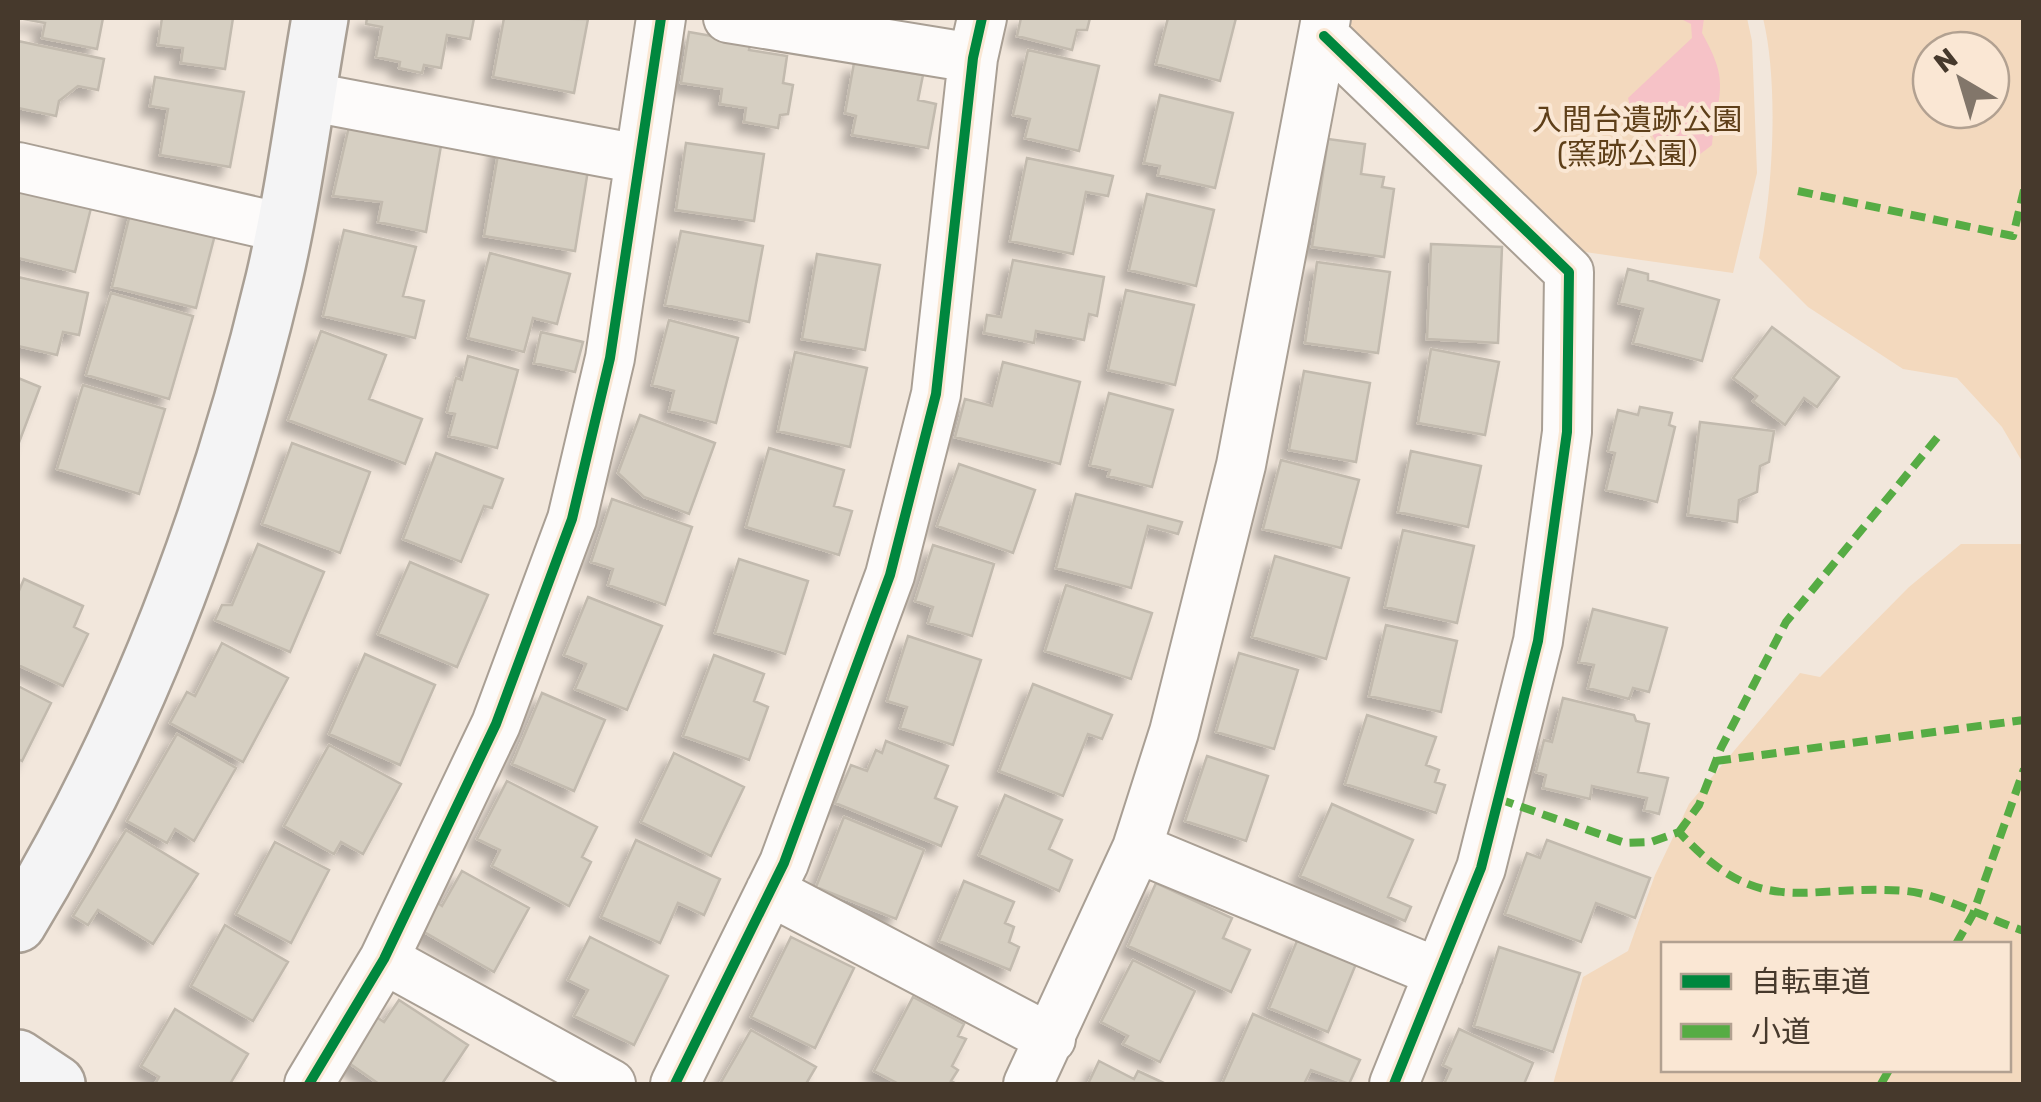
<svg xmlns="http://www.w3.org/2000/svg" width="2041" height="1102" viewBox="0 0 2041 1102" font-family="Rubik,'Noto Sans JP',sans-serif">
  <defs>
    <filter id="shadow"><feDropShadow dx="-9" dy="9" stdDeviation="5" flood-color="#0004"/></filter>
  </defs>
  <rect width="100%" height="100%" fill="#f2e7dc"/>
  <path fill="#f3d9be" fill-rule="evenodd" d="M1348,18H1747L1752,41L1757,173L1733,273L1585,252L1356,46Z
    M1763,18H2023V463L2002,427L1957,378L1903,369L1808,307L1759,258C1773,191 1779,84 1763,18ZM1931,50H1991V110H1931Z
    M1961,544H2023V1084H1553L1583,977L1628,951L1655,875L1689,804L1800,673L1820,677L1909,587ZM1664,944H2008V1070H1664Z"/>
  <path fill="#f6c2c7" d="M1679,18H1704L1702,33C1730,83 1719,89 1712,145L1699,155L1660,149L1650,131L1634,124L1628,98L1692,38L1691,24Z"/>
  <path fill="#d6cfc2" stroke="#c2baae" stroke-width="2.5" filter="url(#shadow)" d="M19,18H103L97,49L42,38L45,23Z
    M162,18H233L225,69L181,63L183,48L158,45Z
    M367,18H474L470,39L447,35L441,68L424,65L422,73L399,68L400,62L376,57L382,27L366,24Z
    M504,18L588,19L574,93L493,77Z
    M1021,18H1090L1087,30H1077L1072,50L1017,36Z
    M1168,18H1236L1220,81L1156,64Z
    M689,32L723,38L752,33L749,50L787,56L783,83L793,85L788,114L780,115L778,128L744,122L746,108L720,104L722,89L681,83Z
    M18,41L104,59L98,90L78,86L59,101L56,116L18,108Z
    M1028,50L1099,66L1079,151L1025,138L1030,119L1013,115Z
    M854,63L923,75L918,100L936,104L928,148L852,135L856,116L845,113Z
    M155,77L244,92L230,167L160,155L168,109L150,106Z
    M1160,95L1233,113L1215,188L1158,175L1160,166L1144,163Z
    M350,122L442,140L426,232L378,222L382,202L333,196Z
    M501,137L588,170L575,251L484,236Z
    M1328,139L1365,144L1361,174L1384,177L1382,187L1394,189L1384,257L1312,247Z
    M686,143L764,154L754,221L676,210Z
    M1027,158L1113,176L1108,196L1086,192L1073,254L1010,241Z
    M18,190L91,208L75,272L18,258Z
    M1147,194L1214,210L1196,286L1129,270Z
    M133,202L218,223L196,308L112,287Z
    M344,230L416,247L403,296L424,301L415,338L323,316Z
    M681,231L763,246L749,322L665,305Z
    M1431,244L1502,247L1498,343L1427,339Z
    M490,253L570,274L557,324L533,318L524,352L468,338Z
    M817,254L880,265L865,350L802,339Z
    M1013,260L1104,277L1097,316L1089,314L1084,340L1036,331L1034,343L984,333L987,315L1001,317Z
    M1317,262L1390,272L1378,353L1305,343Z
    M1628,269L1648,274V280L1719,300L1702,361L1633,343L1643,309L1619,303Z
    M18,277L88,293L79,335L63,332L57,355L18,346Z
    M1126,290L1194,305L1175,385L1108,370Z
    M111,293L193,316L169,399L86,375Z
    M669,320L738,338L716,423L669,411L674,391L652,385Z
    M1772,327L1839,377L1817,407L1804,398L1785,425L1753,401L1757,396L1733,378Z
    M321,331L386,355L369,399L422,419L405,464L288,420Z
    M541,332L583,342L575,372L534,363Z
    M1431,349L1499,362L1485,435L1418,423Z
    M795,352L867,368L850,447L778,431Z
    M468,356L518,370L497,448L449,436L455,414L447,412L456,378L462,380Z
    M1003,362L1080,382L1060,464L955,437L965,399L992,406Z
    M1304,371L1370,383L1356,462L1289,450Z
    M18,378L40,387L18,445Z
    M83,385L165,409L139,494L57,469Z
    M1109,393L1173,410L1152,487L1108,476L1110,470L1090,465Z
    M1640,407L1672,413L1669,425L1675,427L1657,502L1606,490L1615,453L1608,451L1618,410L1638,415Z
    M640,415L715,443L689,514L644,497L618,473Z
    M1700,422L1774,431L1769,462L1760,466L1757,492L1739,500L1737,522L1688,515Z
    M292,443L370,472L340,553L262,524Z
    M769,448L844,470L834,506L852,511L839,555L746,527Z
    M1411,451L1481,466L1468,527L1398,512Z
    M436,453L503,479L492,508L484,506L461,562L403,539Z
    M1281,460L1359,480L1341,548L1263,529Z
    M959,464L1035,490L1013,553L937,526Z
    M1076,494L1182,522L1178,534L1148,526L1131,588L1056,568Z
    M612,499L692,527L665,605L608,585L613,569L591,562Z
    M1403,530L1474,546L1457,623L1385,607Z
    M258,544L324,572L290,652L215,620L222,605H232Z
    M933,545L994,564L972,636L928,623L933,607L915,601Z
    M1275,556L1349,578L1326,659L1252,637Z
    M739,559L808,581L785,654L715,633Z
    M410,562L488,595L457,667L378,634Z
    M24,579L83,606L74,627L88,634L63,686L18,665V593Z
    M1066,585L1152,613L1131,679L1045,651Z
    M588,597L662,626L627,710L575,689L586,664L564,655Z
    M1593,609L1667,628L1649,692L1633,688L1629,699L1588,688L1594,665L1579,662Z
    M1386,625L1457,641L1441,712L1369,696Z
    M908,636L981,660L953,745L900,728L907,707L887,701Z
    M222,643L288,678L243,762L170,723L187,692L195,696Z
    M1239,653L1298,670L1274,749L1216,732Z
    M365,654L435,685L400,765L329,734Z
    M714,655L764,674L754,701L768,707L749,760L683,736Z
    M1033,684L1112,715L1102,739L1088,734L1063,796L999,771Z
    M18,686L51,703L22,761L18,759Z
    M542,693L605,720L574,791L512,764Z
    M1563,698L1634,715L1636,721L1649,724L1638,772L1668,778L1659,814L1644,810L1647,798L1592,786L1590,799L1543,788L1546,775L1536,772L1544,740L1552,742Z
    M1367,715L1436,737L1426,765L1439,770L1435,782L1445,785L1436,813L1345,784Z
    M177,734L236,768L194,841L175,829L167,843L127,821Z
    M886,741L948,766L935,798L957,807L941,846L835,803L851,765L867,771L876,750L882,753Z
    M329,745L401,784L363,854L341,842L334,854L284,826Z
    M674,753L744,787L711,856L641,822Z
    M1207,756L1268,776L1246,841L1185,821Z
    M507,781L597,827L582,857L591,862L569,906L492,866L500,850L477,839Z
    M1005,795L1062,820L1049,849L1072,860L1059,891L979,855Z
    M1332,804L1413,840L1388,897L1411,907L1405,921L1300,876Z
    M844,817L924,850L896,919L816,887Z
    M126,830L198,874L153,944L98,910L88,925L73,916Z
    M636,840L720,879L704,915L678,903L660,943L601,917Z
    M1547,840L1650,878L1635,918L1596,903L1581,942L1505,914L1527,853L1540,858Z
    M275,842L329,870L291,943L236,914Z
    M462,871L529,908L494,972L419,929L435,901L442,906Z
    M964,881L1014,902L1005,923L1014,927L1009,942L1019,947L1010,970L939,941Z
    M1156,883L1232,918L1223,938L1250,950L1231,992L1128,946Z
    M225,925L288,962L253,1021L191,986Z
    M1299,936L1358,959L1328,1032L1269,1008Z
    M590,937L668,976L634,1045L574,1016L588,990L568,980Z
    M791,937L854,968L815,1048L751,1017Z
    M1499,947L1580,973L1553,1052L1474,1026Z
    M1133,960L1195,991L1160,1062L1123,1044L1128,1036L1101,1022Z
    M913,997L964,1024L958,1036L966,1039L952,1066L958,1070L951,1081L957,1084H899L874,1071Z
    M399,1000L468,1045L442,1084H379L346,1061L375,1016L384,1022Z
    M175,1009L248,1054L230,1084H155L159,1077L141,1066Z
    M1253,1014L1360,1060L1349,1084L1311,1070L1304,1084H1222Z
    M1459,1029L1533,1063L1524,1084H1444L1451,1069L1443,1065Z
    M751,1030L816,1067L806,1084H720Z
    M1099,1061L1134,1079L1138,1071L1166,1084H1088Z"/>
  <g fill="none" stroke-linecap="round" stroke-linejoin="round">
    <g stroke="#a99f94" stroke-width="52">
      <path id="street" d="M728,18L973,58
        M1324,36L1569,272L1567,432L1538,641L1481,868L1394,1084
        M306,96L639,159
        M18,167L283,228
        M1137,848L1439,973
        M770,891L1051,1039
        M384,959L611,1084
        M309,1084L384,959L496,724L572,519L610,358L661,18
        M675,1084L784,863L890,575L936,394L973,58L982,18
        M1028,1084L1137,848L1174,732L1241,465L1326,18"/>
    </g>
    <g stroke="#a99f94" stroke-width="60">
      <path id="secondary" d="M18,924C139,725 220,505 274,279C294,193 305,104 320,18
        M18,1058L57,1084"/>
    </g>
    <use href="#street" stroke="#fdfbfa" stroke-width="48"/>
    <use href="#secondary" stroke="#f4f4f5" stroke-width="55"/>
    <path stroke="#56ac44" stroke-width="8" stroke-dasharray="15 8" stroke-linecap="butt" d="M1798,191L2013,236L2024,190
      M1716,761L2024,720
      M1499,799L1625,843L1651,842L1679,832C1762,922 1804,883 1906,891C1940,894 1990,920 2024,931
      M1679,832L1699,805L1721,748L1786,622L1941,433
      M1956,944L1973,914L2024,769
      M1881,1084L1889,1070"/>
    <g stroke="#fae7d4" stroke-width="16">
      <path id="cycleway" d="M1324,36L1569,272L1567,432L1538,641L1481,868L1394,1084
        M309,1084L384,959L496,724L572,519L610,358L661,18
        M675,1084L784,863L890,575L936,394L973,58L982,18"/>
    </g>
    <use href="#cycleway" stroke="#00873e" stroke-width="10"/>
  </g>
  <g text-anchor="middle" stroke-width="8" stroke-linejoin="round" paint-order="stroke">
    <g font-size="30" fill="#5e3f19" stroke="#fae7d4">
      <text x="1637" y="130">入間台遺跡公園<tspan x="1637" dy="34">(窯跡公園）</tspan></text>
    </g>
  </g>
  <rect width="2041" height="1102" fill="none" stroke="#46392c" stroke-width="40"/>
  <rect x="1661" y="942" width="350" height="130" fill="#fae7d4" stroke="#b2a191" stroke-width="2.5"/>
  <rect x="1681" y="974" width="50" height="15" fill="#00873e" stroke="#b2a191" stroke-width="2.5"/>
  <text x="1751" y="992" font-size="30" fill="#46392c">自転車道</text>
  <rect x="1681" y="1024" width="50" height="15" fill="#56ac44" stroke="#b2a191" stroke-width="2.5"/>
  <text x="1751" y="1042" font-size="30" fill="#46392c">小道</text>
  <g transform="translate(1961 80) rotate(322)"><circle r="48" fill="#fae7d4" stroke="#b2a191" stroke-width="2.5"/>
  <path d="M0-8L18 38L0 25L-18 38Z" fill="#82766a"/>
  <text y="-15" font-size="28" font-weight="bold" text-anchor="middle" fill="#46392c">N</text>
  </g>
</svg>
